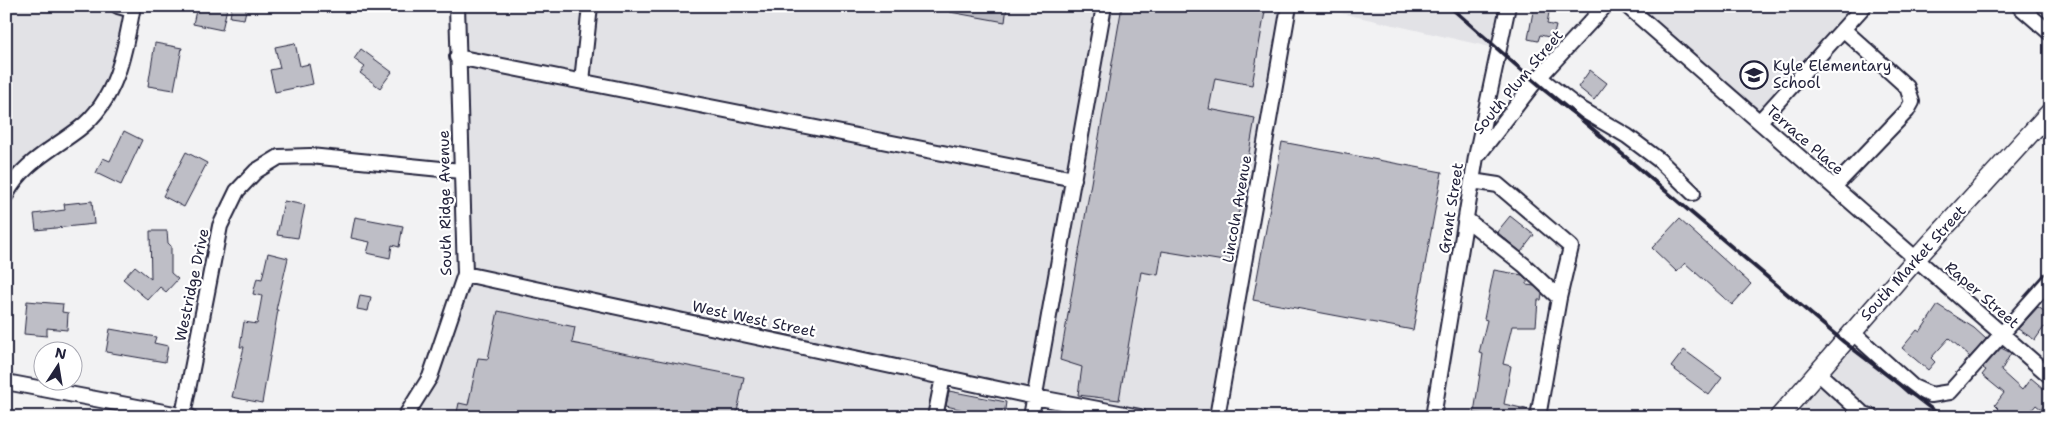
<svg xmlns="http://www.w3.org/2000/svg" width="2056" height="423" viewBox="0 0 2056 423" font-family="'Shantell Sans',sans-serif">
  <rect width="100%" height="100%" fill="#f2f2f3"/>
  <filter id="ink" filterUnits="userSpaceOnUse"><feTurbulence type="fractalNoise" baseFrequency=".02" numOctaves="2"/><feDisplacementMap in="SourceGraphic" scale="10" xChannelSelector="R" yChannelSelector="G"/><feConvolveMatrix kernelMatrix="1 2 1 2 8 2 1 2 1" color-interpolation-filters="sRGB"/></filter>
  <g filter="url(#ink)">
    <path fill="#e2e2e6" d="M6,6H133L104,104L6,183Z
      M457,6H1289L1217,417H1140L943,377L935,417H405L430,377L465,274Z
      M1310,6H1508L1499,49Z
      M1627,6H1864L1760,121Z
      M1844,342L1906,387L1942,417H1779Z"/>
    <path fill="#bebec6" stroke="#22223b" d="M197,6L227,8L222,30L193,24Z
      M232,6H247L244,19L230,17Z
      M951,6H1007L1005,22L950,12Z
      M1122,6H1266L1252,85L1215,78L1209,109L1255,118L1230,262L1162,251L1158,275L1141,272L1119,400L1078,395L1082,367L1060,360Z
      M1534,6H1550L1547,24L1556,26L1553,38L1540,35L1538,41L1528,39Z
      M155,43L182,48L174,90L148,86Z
      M295,43L300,66L309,64L313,84L275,92L270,70L280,68L275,47Z
      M361,49L392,72L380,88L360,73L365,67L354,59Z
      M1590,70L1607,83L1594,100L1578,87Z
      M124,131L142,140L121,185L96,173L103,158L110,161Z
      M1282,142L1442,172L1413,330L1253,300Z
      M186,152L207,163L184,207L163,196Z
      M92,201L94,224L36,230L34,214L65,210L64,204Z
      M284,201L305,205L298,238L277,235Z
      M1510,216L1534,235L1521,252L1497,232Z
      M355,217L403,226L399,247L392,245L390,258L367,253L370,242L351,238Z
      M1679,219L1751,284L1732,305L1685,263L1677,272L1652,248Z
      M150,231H167L168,243L171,246V273L178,279L166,292L160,287L148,300L123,279L135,266L151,279Z
      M268,253L288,258L276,310H278L262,403L232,397L244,347H240L244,322L257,324L262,296L253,294L257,278L262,279Z
      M1494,270L1522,275L1527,280V285L1534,286L1542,294L1541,300H1538L1536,326H1512L1503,364L1511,366L1504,404L1530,410L1529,417H1497L1474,413L1483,354L1479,353L1487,320L1484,319Z
      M360,295L371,297L368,311L357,309Z
      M27,301L63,304L62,312L68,313L67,330L47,328V336L24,334Z
      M1938,305L1974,328L1986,339L1970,357L1949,338L1931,358L1935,362L1928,370L1902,348L1917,330L1920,332Z
      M2038,307L2050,315V330L2044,327L2035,340L2018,329Z
      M498,311L575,327L572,343L744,377L736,417H456L459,403L468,405L478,358L488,359Z
      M110,329L156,337L154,343L168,346L165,362L106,352Z
      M2001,348L2011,353L2001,371L2022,390L2031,378L2050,394V399L2041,409L2036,405L2026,417H1993L1999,409L1995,405L2004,393L1982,375L1986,370L1983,368Z
      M1684,350L1722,378L1709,395L1671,367Z
      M949,391L1006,402L1004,416L985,412L984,417H977L968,415V411L946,406Z"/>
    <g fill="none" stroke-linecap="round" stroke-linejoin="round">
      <g stroke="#22223b" stroke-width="18">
        <path id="minor" d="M118,6L132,10
          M1627,6L2050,376
          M2019,6L2050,33
          M457,57L1074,179
          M1539,77L1576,106L1627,136L1659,160L1693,193
          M582,81L590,6
          M1760,121L1864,6
          M1479,154L1534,83L1605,6
          M1472,181L1498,185L1571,247L1559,298
          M1834,187L1907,111L1912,102L1907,87L1843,29
          M6,195C21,164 53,149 79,129C117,100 125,51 133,6
          M1466,219L1524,265L1559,298L1538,417
          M465,274L1035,397L1140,417
          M1852,332L1913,387L1931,395L1950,392L2050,280
          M1817,372L1862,413L1872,417
          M6,382L190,417
          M183,415L220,226L237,191L256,171L279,157L310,156L461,171
          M405,417L430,377L465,274L457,6
          M935,417L943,377
          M1031,417L1104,6
          M1217,417L1289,6
          M1433,417L1476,157L1508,6"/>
      </g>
      <g stroke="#22223b" stroke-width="21">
        <path id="major" d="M1779,417L1916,259L2050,112"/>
      </g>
      <use href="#minor" stroke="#fff" stroke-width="14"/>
      <use href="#major" stroke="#fff" stroke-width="18"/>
      <path stroke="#22223b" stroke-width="4" d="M1449,6C1492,43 1532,81 1576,115L1844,342L1942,417"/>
    </g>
  </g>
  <defs>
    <g id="school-ring" transform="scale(1.4375)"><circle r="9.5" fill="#fff" stroke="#22223b" stroke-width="1.5"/><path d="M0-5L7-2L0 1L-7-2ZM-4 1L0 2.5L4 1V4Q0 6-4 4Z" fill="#22223b"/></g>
  </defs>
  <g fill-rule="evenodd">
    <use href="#school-ring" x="1754" y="75"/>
  </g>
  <g text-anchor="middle" stroke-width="4.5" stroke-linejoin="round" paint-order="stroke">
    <g font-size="15" fill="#22223b" stroke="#fff" text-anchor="start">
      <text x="1773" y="71">Kyle Elementary<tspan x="1773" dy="17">School</tspan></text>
    </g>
    <g font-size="15" fill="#22223b" stroke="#fff">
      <text transform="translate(1518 82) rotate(-50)" y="5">South Plum Street</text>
      <text transform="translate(1805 140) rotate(41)" y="5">Terrace Place</text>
      <text transform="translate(445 203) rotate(-91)" y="5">South Ridge Avenue</text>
      <text transform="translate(1451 208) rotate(-81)" y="5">Grant Street</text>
      <text transform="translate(1237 209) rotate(-80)" y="5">Lincoln Avenue</text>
      <text transform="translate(1913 263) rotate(-48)" y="5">South Market Street</text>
      <text transform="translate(192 285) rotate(-78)" y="5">Westridge Drive</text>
      <text transform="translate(1982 295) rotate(41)" y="5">Raper Street</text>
      <text transform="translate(754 319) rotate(12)" y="5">West West Street</text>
    </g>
  </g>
  <rect width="2056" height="423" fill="none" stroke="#fff" stroke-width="25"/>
  <rect x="12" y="12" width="2031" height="398" fill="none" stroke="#22223b" stroke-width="2" filter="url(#ink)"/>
  <g transform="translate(58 366) rotate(12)"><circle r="24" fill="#ffffff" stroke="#a7a7b1"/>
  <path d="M0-4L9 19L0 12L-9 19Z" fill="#22223b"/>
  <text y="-8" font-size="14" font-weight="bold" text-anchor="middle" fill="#22223b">N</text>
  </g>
</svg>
